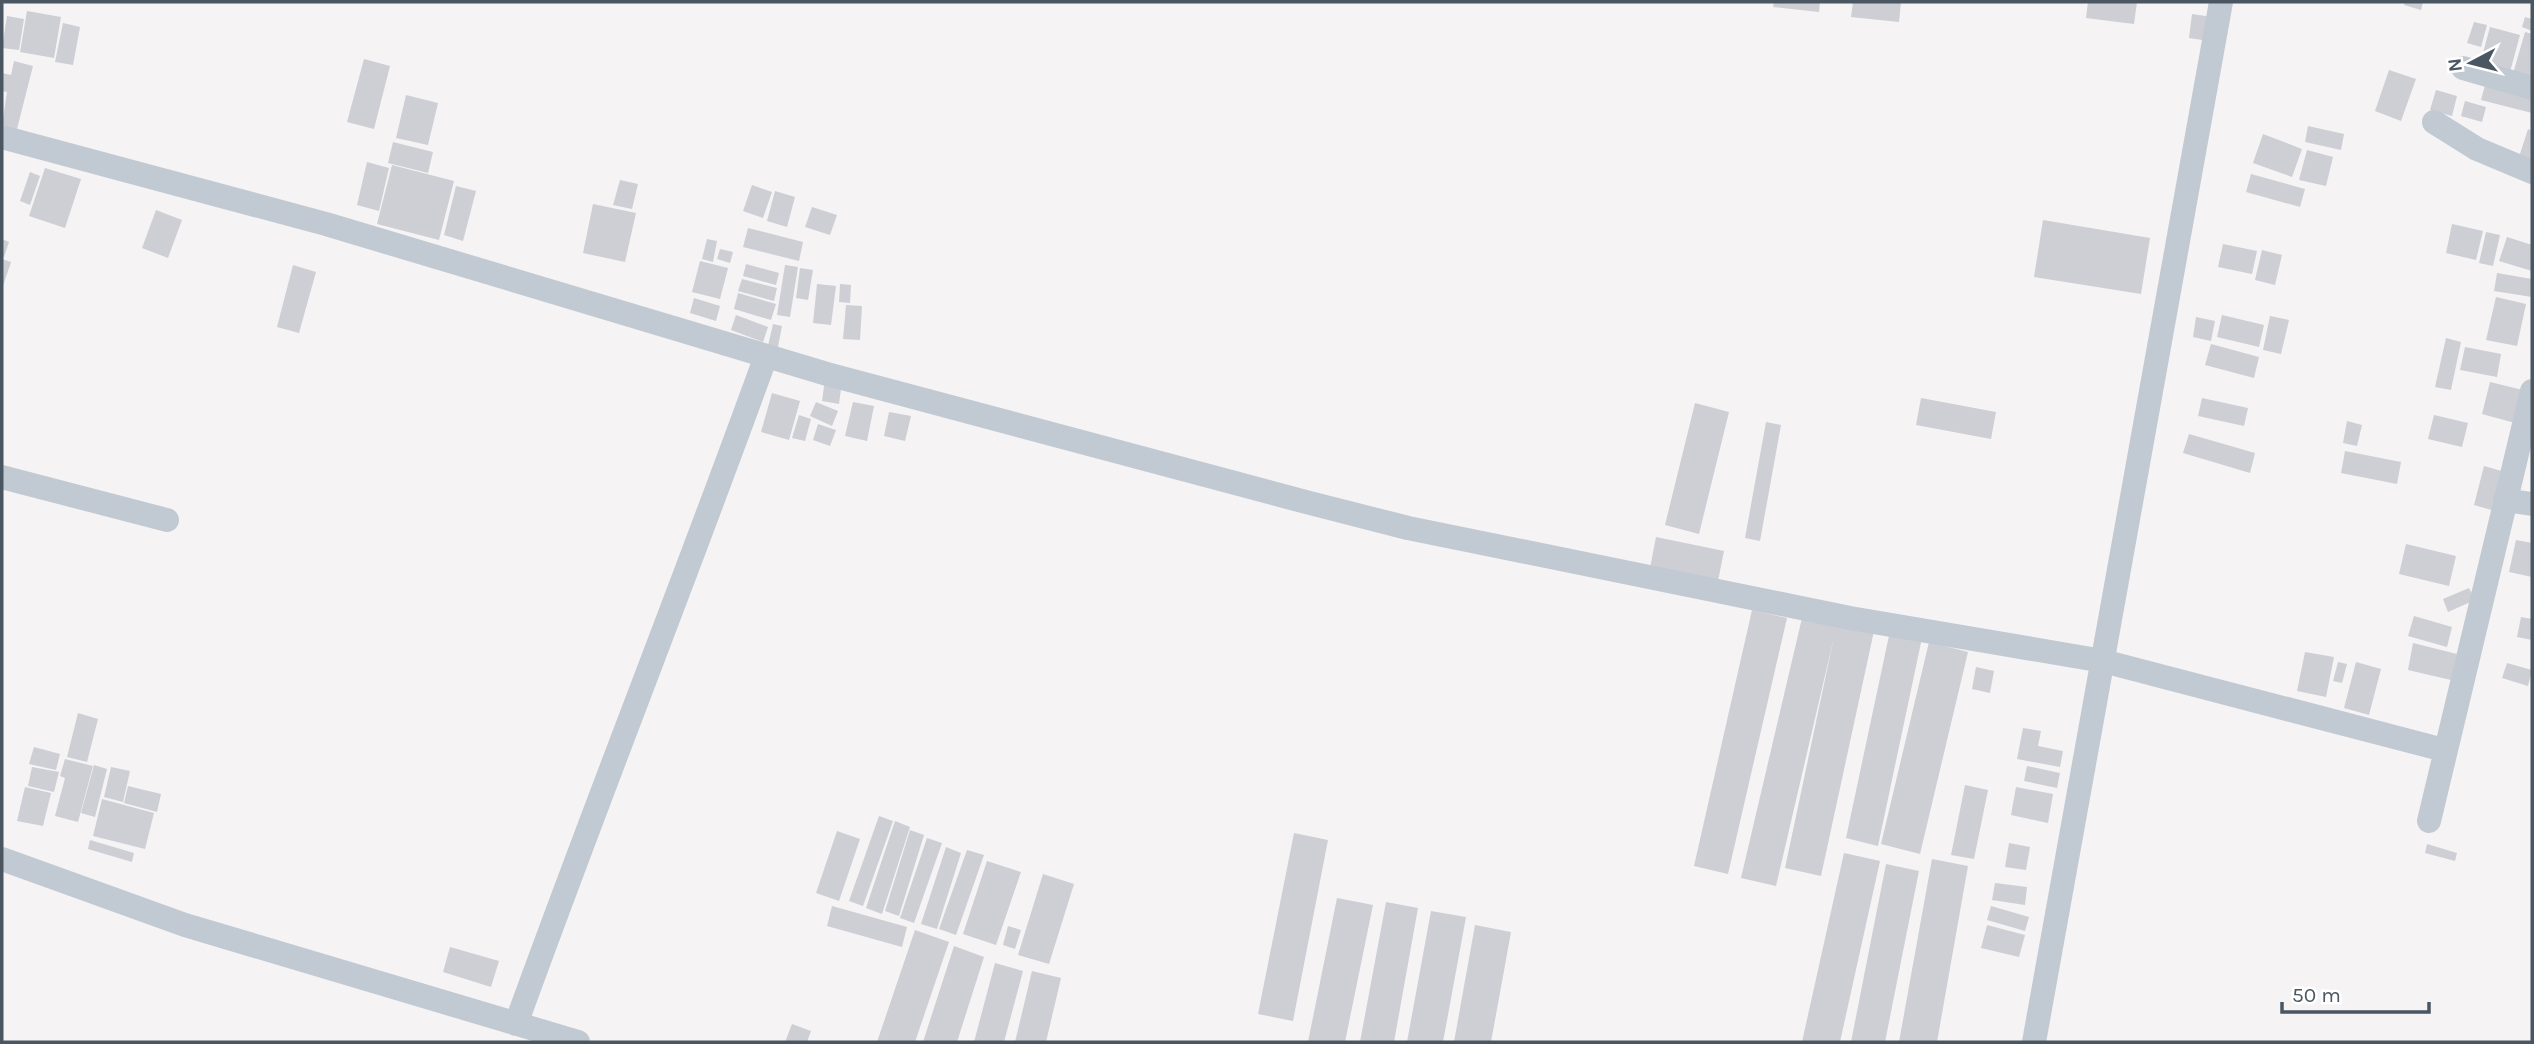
<svg xmlns="http://www.w3.org/2000/svg" width="2534" height="1044" viewBox="0 0 2534 1044" font-family="Karla,sans-serif">
  <rect width="100%" height="100%" fill="#f5f3f3"/>
  <path fill="#cdcfd5" d="M1774,2H1820L1819,12L1773,7Z
    M1853,2H1901L1899,22L1851,17Z
    M2088,2H2137L2134,24L2086,18Z
    M2405,2H2423L2421,10L2404,5Z
    M27,11L61,17L54,58L20,52Z
    M2192,14L2212,17L2209,41L2189,38Z
    M7,16L24,19L19,50L2,48Z
    M2525,17L2532,19V31L2522,27Z
    M2474,22L2487,25L2481,47L2467,43Z
    M63,23L80,27L73,65L55,62Z
    M2490,27L2520,35L2510,72L2480,64Z
    M2525,32L2532,34V83L2512,77Z
    M364,59L390,66L374,129L347,122Z
    M14,61L33,66L17,129L2,125L7,92L2,91V73L11,75Z
    M2389,70L2416,79L2401,121L2375,111Z
    M2485,85L2532,97V113L2481,100Z
    M2436,90L2457,96L2452,116L2430,110Z
    M406,95L438,103L428,145L396,138Z
    M2465,101L2486,107L2482,122L2461,116Z
    M2308,126L2344,134L2341,150L2305,142Z
    M2528,129L2532,131V161L2519,157Z
    M2263,134L2302,149L2292,177L2253,163Z
    M393,142L433,152L428,173L388,163Z
    M2307,150L2333,157L2326,186L2299,180Z
    M367,162L389,168L379,211L357,205Z
    M392,165L454,181L439,240L377,224Z
    M45,168L81,179L65,228L29,216Z
    M30,172L40,176L30,205L20,201Z
    M2251,174L2305,189L2300,207L2246,192Z
    M620,180L638,184L632,209L613,205Z
    M752,185L772,192L763,218L743,211Z
    M456,186L476,191L463,241L444,235Z
    M775,191L795,197L787,227L767,221Z
    M593,204L636,213L625,262L583,253Z
    M812,207L837,215L830,235L805,227Z
    M156,210L182,220L168,258L142,248Z
    M2043,220L2150,238L2141,294L2034,277Z
    M2452,224L2483,231L2476,260L2446,253Z
    M748,228L803,242L799,261L743,247Z
    M2486,232L2500,235L2493,266L2479,263Z
    M2507,237L2532,245V271L2499,261Z
    M2,239L9,242L4,257L2,256Z
    M707,239L717,241L713,262L702,259Z
    M2223,244L2257,251L2252,274L2218,267Z
    M720,249L733,252L730,263L717,259Z
    M2262,250L2282,255L2275,285L2255,280Z
    M2,259L11,262L2,289Z
    M700,261L728,268L720,299L692,292Z
    M746,264L779,273L776,285L743,276Z
    M293,265L316,272L299,333L277,327Z
    M785,265L798,267L790,317L777,315Z
    M800,268L813,270L808,300L796,298Z
    M2497,273L2532,279V297L2494,291Z
    M742,279L777,288L774,301L738,291Z
    M817,284L836,286L831,325L813,323Z
    M840,284L851,285L850,303L839,302Z
    M738,293L776,304L771,320L734,309Z
    M2496,297L2526,304L2517,346L2486,340Z
    M694,298L720,306L716,321L690,313Z
    M846,305L862,306L860,340L843,339Z
    M736,315L768,327L763,342L731,330Z
    M2222,315L2264,325L2259,347L2217,337Z
    M2270,316L2289,320L2281,354L2263,350Z
    M2196,317L2215,321L2211,341L2193,337Z
    M773,324L782,326L777,352L767,350Z
    M2446,338L2461,342L2451,390L2435,387Z
    M2211,344L2259,357L2254,378L2205,365Z
    M2465,347L2501,354L2497,377L2460,370Z
    M825,379L842,381L839,404L822,401Z
    M2490,382L2523,390L2515,423L2482,414Z
    M772,393L800,401L789,440L761,432Z
    M1921,398L1996,412L1991,439L1916,425Z
    M2202,398L2248,408L2244,426L2198,416Z
    M816,402L838,411L832,426L810,416Z
    M853,402L874,406L867,441L845,436Z
    M1695,403L1729,412L1699,534L1665,525Z
    M889,412L911,416L905,441L884,436Z
    M799,415L811,419L805,441L792,438Z
    M2434,415L2468,423L2462,447L2428,439Z
    M2347,421L2362,425L2357,446L2343,443Z
    M1766,422L1781,425L1760,541L1745,538Z
    M818,424L836,430L830,446L813,440Z
    M2189,434L2255,453L2250,473L2183,453Z
    M2345,451L2401,462L2397,484L2341,473Z
    M2484,466L2505,472L2495,511L2474,505Z
    M1656,537L1724,551L1718,581L1650,568Z
    M2516,540L2532,543V577L2509,572Z
    M2406,544L2456,556L2449,586L2399,574Z
    M2469,588L2475,600L2448,612L2443,599Z
    M1752,610L1787,618L1728,874L1694,866Z
    M2414,616L2452,627L2447,647L2408,636Z
    M2521,617L2532,619V640L2517,637Z
    M1802,618L1874,631L1821,876L1785,868L1834,637L1776,886L1741,878Z
    M1890,631L1922,638L1878,846L1846,838Z
    M1929,642L1968,652L1920,854L1881,844Z
    M2413,643L2457,654L2451,680L2408,670Z
    M2305,652L2334,657L2326,697L2297,691Z
    M2338,662L2347,664L2342,683L2333,681Z
    M2356,662L2381,669L2369,715L2344,708Z
    M2507,663L2532,670L2528,686L2502,678Z
    M1976,667L1994,671L1990,693L1972,689Z
    M78,713L98,719L87,762L67,757Z
    M2023,728L2041,731L2038,746L2063,751L2060,767L2017,759Z
    M34,747L60,754L56,770L29,764Z
    M65,759L93,766L78,822L55,816L65,778L60,776Z
    M94,765L107,769L95,817L81,813Z
    M2027,766L2060,773L2057,788L2024,781Z
    M32,767L59,772L54,792L28,786Z
    M111,767L130,771L123,802L104,797Z
    M1965,785L1988,790L1974,859L1951,855Z
    M128,786L161,794L157,812L124,803Z
    M25,787L51,793L43,826L17,821Z
    M2016,787L2053,794L2048,823L2011,815Z
    M102,799L154,813L145,849L93,836Z
    M879,816L893,821L863,906L849,901Z
    M895,821L910,827L882,914L866,908Z
    M910,830L924,835L899,916L885,911Z
    M837,831L860,839L839,901L816,893Z
    M1294,833L1328,840L1293,1021L1258,1014Z
    M927,838L942,843L914,923L900,918Z
    M90,840L134,853L132,862L88,849Z
    M2009,843L2030,847L2026,870L2005,867Z
    M2427,844L2457,853L2455,861L2425,853Z
    M946,847L961,853L937,929L921,924Z
    M967,850L984,855L956,935L939,929Z
    M1844,853L1880,861L1840,1042H1802Z
    M1932,859L1968,866L1937,1042H1899Z
    M987,861L1021,872L996,945L963,934Z
    M1886,864L1919,871L1885,1042H1851Z
    M1043,874L1074,884L1049,964L1018,955Z
    M1995,883L2027,887L2025,905L1992,900Z
    M1337,898L1373,905L1345,1042H1308Z
    M1386,902L1418,908L1394,1042H1360Z
    M832,906L907,927L902,947L827,926Z
    M1991,906L2029,917L2025,931L1987,920Z
    M1431,911L1466,917L1443,1042H1407Z
    M1475,925L1511,932L1491,1042H1454Z
    M1987,925L2025,935L2019,957L1981,948Z
    M1008,926L1021,930L1015,949L1003,945Z
    M915,930L949,942L915,1042H877Z
    M954,946L984,957L957,1042H923Z
    M450,947L499,961L491,987L443,972Z
    M995,963L1023,971L1004,1042H974Z
    M1032,971L1061,978L1046,1042H1015Z
    M792,1024L811,1031L807,1042H785Z"/>
  <g fill="none" stroke-linecap="round" stroke-linejoin="round">
    <path stroke="#c1cad2" stroke-width="24" d="M2463,68L2532,88
      M2434,122L2477,149L2532,172
      M2,137L326,224L827,374L1306,502L1408,528L1850,618L2103,661L2444,750
      M2,477L167,520
      M2505,500L2532,504
      M2429,821L2532,391
      M2,859L185,925L578,1042
      M516,1024C597,800 685,580 766,356
      M2034,1042L2221,2"/>
  </g>
  <rect width="2534" height="1044" fill="none" stroke="#4a5661" stroke-width="7"/>
  <g transform="translate(2471 63) rotate(263)" stroke="#ffffff" stroke-width="5" paint-order="stroke">
  <path d="M0-5L12 26L0 18L-12 26Z" fill="#4a5661"/>
  <text y="-10" font-size="19" font-weight="bold" text-anchor="middle" fill="#4a5661">N</text>
  </g>
  <path d="M2282 1002v10h147v-10" fill="none" stroke="#4a5661" stroke-width="3.5"/>
  <text x="2292" y="1002" font-size="21" fill="#4a5661" stroke="#ffffff" stroke-width="5" paint-order="stroke">50 m</text>
</svg>
